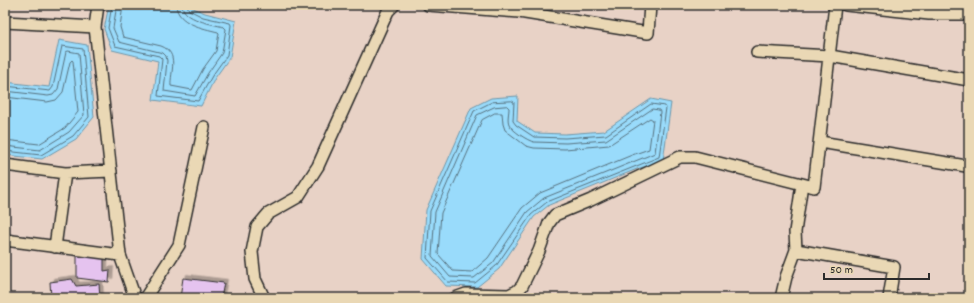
<svg xmlns="http://www.w3.org/2000/svg" width="974" height="303" viewBox="0 0 974 303" font-family="Dekko,sans-serif">
  <defs>
    <filter id="shadow"><feDropShadow dx="3.5" dy="-3.5" stdDeviation="0" flood-color="#0004"/></filter>
  </defs>
  <rect width="100%" height="100%" fill="#e8d2c6"/>
  <filter id="ink" filterUnits="userSpaceOnUse"><feTurbulence type="fractalNoise" baseFrequency=".025" numOctaves="2"/><feDisplacementMap in="SourceGraphic" scale="8" xChannelSelector="R" yChannelSelector="G"/><feConvolveMatrix kernelMatrix="1 2 1 2 8 2 1 2 1" color-interpolation-filters="sRGB"/></filter>
  <g filter="url(#ink)">
    <path fill="#99dbfb" stroke="#6d95a8" d="M109,5H191V7L205,13L236,21L230,57L215,78L201,106L153,100L158,61L112,50L104,29Z
      M59,40L87,45L94,117L76,139L42,159L5,155V82L49,87Z
      M518,96L517,121L535,133L565,134L604,131L651,99L671,103L663,161L637,169L549,205L534,217L499,269L477,287L446,286L423,259L426,210L471,108L491,98Z"/>
    <g fill="none" stroke-linecap="round" stroke-linejoin="round">
      <path stroke="#57717e" stroke-width="1" d="M112,5L108,28L115,46L159,56L162,59L158,96L198,101L212,76L227,55L231,25L230,23L203,17L189,10L187,5
        M117,5L113,28L119,42L163,53L166,56L167,61L164,91L195,96L208,73L222,53L226,29L224,27C212,24 183,20 182,5
        M123,5L120,27L123,37L161,46C180,53 170,72 171,86L192,90L203,69L216,51L219,33L218,32C203,28 177,24 176,5
        M5,86L50,91L53,87L62,46L83,49L89,117L73,136L41,155L5,151
        M5,91L48,96L53,95L58,89L66,52L68,51L79,53L84,115L69,132L40,150L5,146
        M5,97L47,102L56,100L63,92L70,62L72,60L73,61L78,112L65,128L39,144L5,140
        M512,101L514,102L513,121L516,125L534,137L565,138L606,135L651,104L665,106L666,108L659,157L547,202L531,215L496,266L475,283L448,282L427,258L430,211L474,111L492,102Z
        M507,106L509,108C509,113 507,119 509,124C511,130 528,141 534,142L566,143L606,140L652,109L659,110L660,112L655,153L544,198L527,212L493,263L474,278L450,277L432,256L435,212L477,115L494,107Z
        M495,113H502L503,124L505,130L526,146L534,148L565,149L609,145L650,118L653,120L649,149L632,155L540,193L522,208L488,258L472,272L453,271L438,254L441,213L482,120Z"/>
    </g>
    <path fill="#e5c3ef" stroke="#2b2b2b" filter="url(#shadow)" d="M77,255L104,256V271L110,270L109,282L77,278Z
      M183,278L224,283L221,298H180Z
      M72,279L76,286L99,284L100,298H51L50,282Z"/>
    <g fill="none" stroke-linecap="round" stroke-linejoin="round">
      <g stroke="#2b2b2b" stroke-width="14">
        <path id="minor" d="M98,5L95,27L120,255L135,298
          M428,5L519,12L648,33L650,5
          M846,5L929,14H969
          M5,22L95,27
          M757,52L830,56L969,80
          M820,142L966,166
          M5,165L65,173L111,171
          M5,240L120,255
          M55,247L65,173
          M796,250L795,232L802,184
          M145,298L179,245L204,127
          M264,298L255,279L252,252L257,227L268,214L298,197L318,166L388,11L394,5
          M455,298L466,294L509,295L517,291L522,286L539,251L549,223L555,215L591,200L680,157H695L814,187L835,5
          M781,298L786,277L796,250L894,267L889,298"/>
      </g>
      <use href="#minor" stroke="#ead8b5" stroke-width="11"/>
    </g>
  </g>
  <rect width="974" height="303" fill="none" stroke="#ead8b5" stroke-width="20"/>
  <rect x="10" y="10" width="954" height="283" fill="none" stroke="#2b2b2b" stroke-width="1.5" filter="url(#ink)"/>
  <path d="M824 273v6h105v-6" fill="none" stroke="#2b2b2b" stroke-width="2"/>
  <text x="830" y="273" font-size="12" fill="#2b2b2b" stroke="#ead8b5" stroke-width="3" paint-order="stroke">50 m</text>
</svg>
